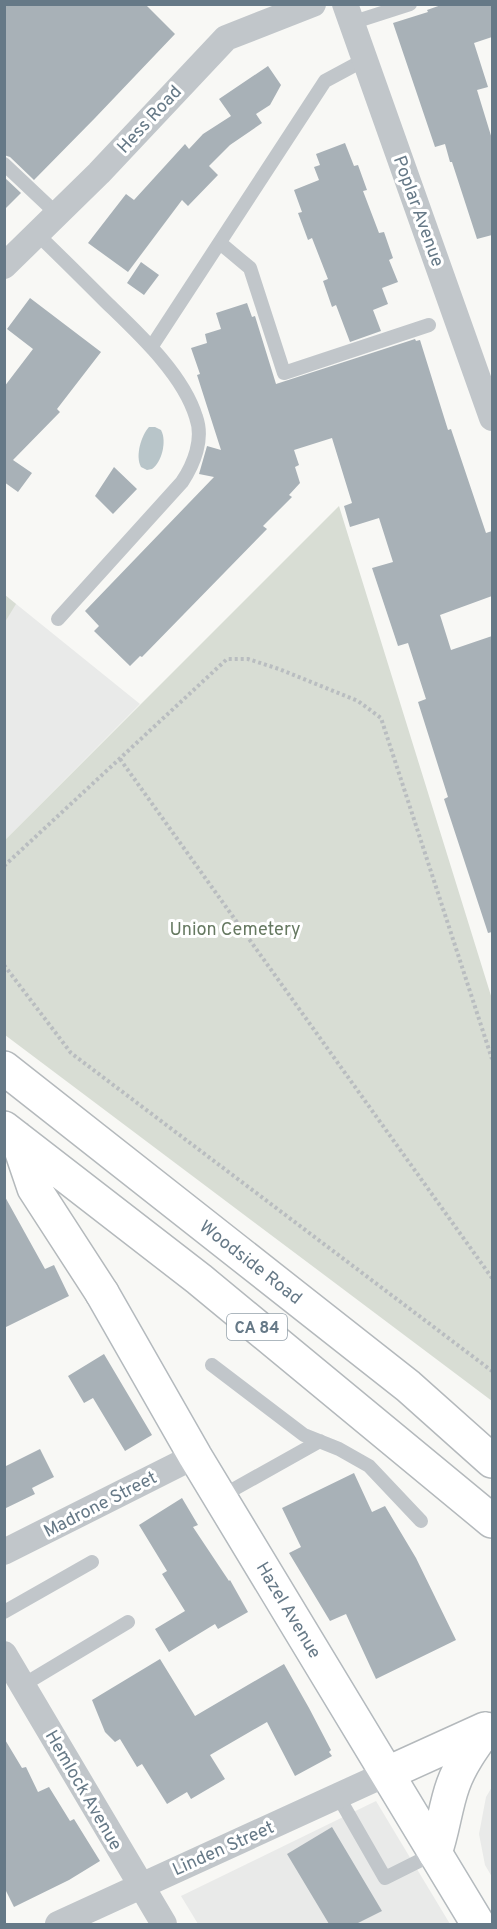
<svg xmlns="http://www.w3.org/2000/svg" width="497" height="1929" viewBox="0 0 497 1929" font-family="Overpass,sans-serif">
  <rect width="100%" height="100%" fill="#f8f8f5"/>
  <path fill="#e9eae9" d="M5,595L140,704L5,840Z
    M492,1787V1877L485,1865L479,1834L486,1797Z
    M376,1801L450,1924H198L181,1896Z"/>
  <path fill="#d8ddd4" d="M339,506L492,999V1401L5,1035V840Z
    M5,595L16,604L5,622Z"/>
  <path fill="#b8c5c9" d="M149,427H155L161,430C167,441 162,462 152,469L147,470L141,467C135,456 141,436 149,427Z"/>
  <path fill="#a8b1b7" d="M4,4H145L175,34L95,118L34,180L10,157L4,155Z
    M444,4H492V37L474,43L488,87L477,90L492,139V235L477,239L452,162H450L445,144L435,147L393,23L428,12L427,10Z
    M268,66L281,85L270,105L256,114L262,123L230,145L209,166L218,175L188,206L182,200L128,272L88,243L126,194L134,200L185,144L189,149L203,134L231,116L219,99Z
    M345,143L354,166L358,165L367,190L363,191L379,233L384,232L393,258L389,260L398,282L382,288L388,304L373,310L381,331L350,342L336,305L332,307L323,281L328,279L312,238L308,240L298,213L302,212L294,190L319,180L314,167L320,165L316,154Z
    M4,177L21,193L4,210Z
    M141,262L159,275L144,295L127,283Z
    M30,298L101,352L57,409L60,412L13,460L32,473L18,492L4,482V387L33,349L7,329Z
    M247,303L252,317L255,316L276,384L415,339L416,341L420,340L448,430L451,429L486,533L492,531V596L440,615L451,650L492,636V932L488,933L444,799L448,797L418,702L426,699L408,643L398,646L372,568L393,562L379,518L350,527L344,506L352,503L332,438L294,450L299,465L295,467L300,483L289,495L292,497L263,526L267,529L142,657L140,656L130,666L94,631L99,626L85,611L214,477L199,474L207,446L221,450L197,375L200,374L191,348L207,343L205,334L221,329L216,313Z
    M114,467L137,489L113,514L95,496Z
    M4,1195L45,1269L54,1265L69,1296L4,1328Z
    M104,1354L152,1435L125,1451L93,1398L84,1403L68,1376Z
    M40,1449L54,1477L32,1488L35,1494L4,1509V1467Z
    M354,1473L372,1512L385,1506L416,1558L456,1640L376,1679L346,1614L330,1621L289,1553L301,1547L282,1508Z
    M182,1498L198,1525L193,1527L229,1581L230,1580L248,1612L218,1629L215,1624L169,1652L155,1629L185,1611L162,1574L167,1571L139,1525Z
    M160,1659L195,1716L284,1664L309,1708L331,1750L329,1752L332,1756L295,1776L267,1722L210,1755L225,1779L191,1799L187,1792L167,1804L142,1764L137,1767L120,1739L115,1742L105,1732L92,1700Z
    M4,1738L22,1768L26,1767L38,1792L49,1787L70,1821L74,1819L100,1861L69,1880L14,1907L4,1887Z
    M332,1827L382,1911L356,1924H329L287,1854Z"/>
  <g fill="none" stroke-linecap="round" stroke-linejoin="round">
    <g stroke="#b4babe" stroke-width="36">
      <path id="primary" d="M102,1293L195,1456L478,1924"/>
    </g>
    <g stroke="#b4b9bc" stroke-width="36">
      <path id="trunk" d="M4,1068L408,1386L492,1461
        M4,1128L199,1279L492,1521
        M17,1138L34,1188L102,1293
        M388,1773L485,1729
        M435,1853C443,1831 445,1807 453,1785C460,1765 473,1747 486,1729"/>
    </g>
    <path stroke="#b9bdc0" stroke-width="4" stroke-dasharray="3 3" stroke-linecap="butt" d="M120,759L492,1278
      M4,866L227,659H248L279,669L358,701L381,718L492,1059
      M4,965L71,1053L492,1371"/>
    <path stroke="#c1c6ca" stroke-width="14" d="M351,23L410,4
      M4,164L57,214
      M37,234C60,256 83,279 106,302C138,333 183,374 196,417C204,439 194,464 182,482L58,619
      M220,243L250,268L284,373L429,325
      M152,346L325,81L364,60
      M212,1365L304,1435L339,1449L369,1466L421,1521
      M220,1497L320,1441
      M4,1612L92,1562
      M23,1685L128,1622
      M338,1796L385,1878L435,1853"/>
    <path stroke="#c1c6ca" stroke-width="26" d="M345,4L492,418
      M4,266L99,173L226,38L313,4
      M4,1552L195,1456
      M4,1654L164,1924
      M58,1924L388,1773"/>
    <use href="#primary" stroke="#fff" stroke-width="33"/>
    <use href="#trunk" stroke="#fff" stroke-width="33"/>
  </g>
  <g text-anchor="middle" stroke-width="6" stroke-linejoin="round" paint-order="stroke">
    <rect fill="#fff" stroke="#94a1ab" stroke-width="1.5" x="227" y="1314" width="60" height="26" rx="4.5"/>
    <g font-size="16" font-weight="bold" fill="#667987">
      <text x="257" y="1333">CA 84</text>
    </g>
    <g font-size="18" fill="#667987" stroke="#fff">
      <text transform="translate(149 119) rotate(-47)" y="6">Hess Road</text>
      <text transform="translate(419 211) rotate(70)" y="6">Poplar Avenue</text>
      <text transform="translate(251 1262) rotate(38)" y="6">Woodside Road</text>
      <text transform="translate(100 1504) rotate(-27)" y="6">Madrone Street</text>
      <text transform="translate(289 1610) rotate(59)" y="6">Hazel Avenue</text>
      <text transform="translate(84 1790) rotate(60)" y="6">Hemlock Avenue</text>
      <text transform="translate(223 1848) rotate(-24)" y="6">Linden Street</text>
    </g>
    <g font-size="18" fill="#667961" stroke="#fff">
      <text x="235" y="935">Union Cemetery</text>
    </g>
  </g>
  <rect width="497" height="1929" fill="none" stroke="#667987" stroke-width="12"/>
</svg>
